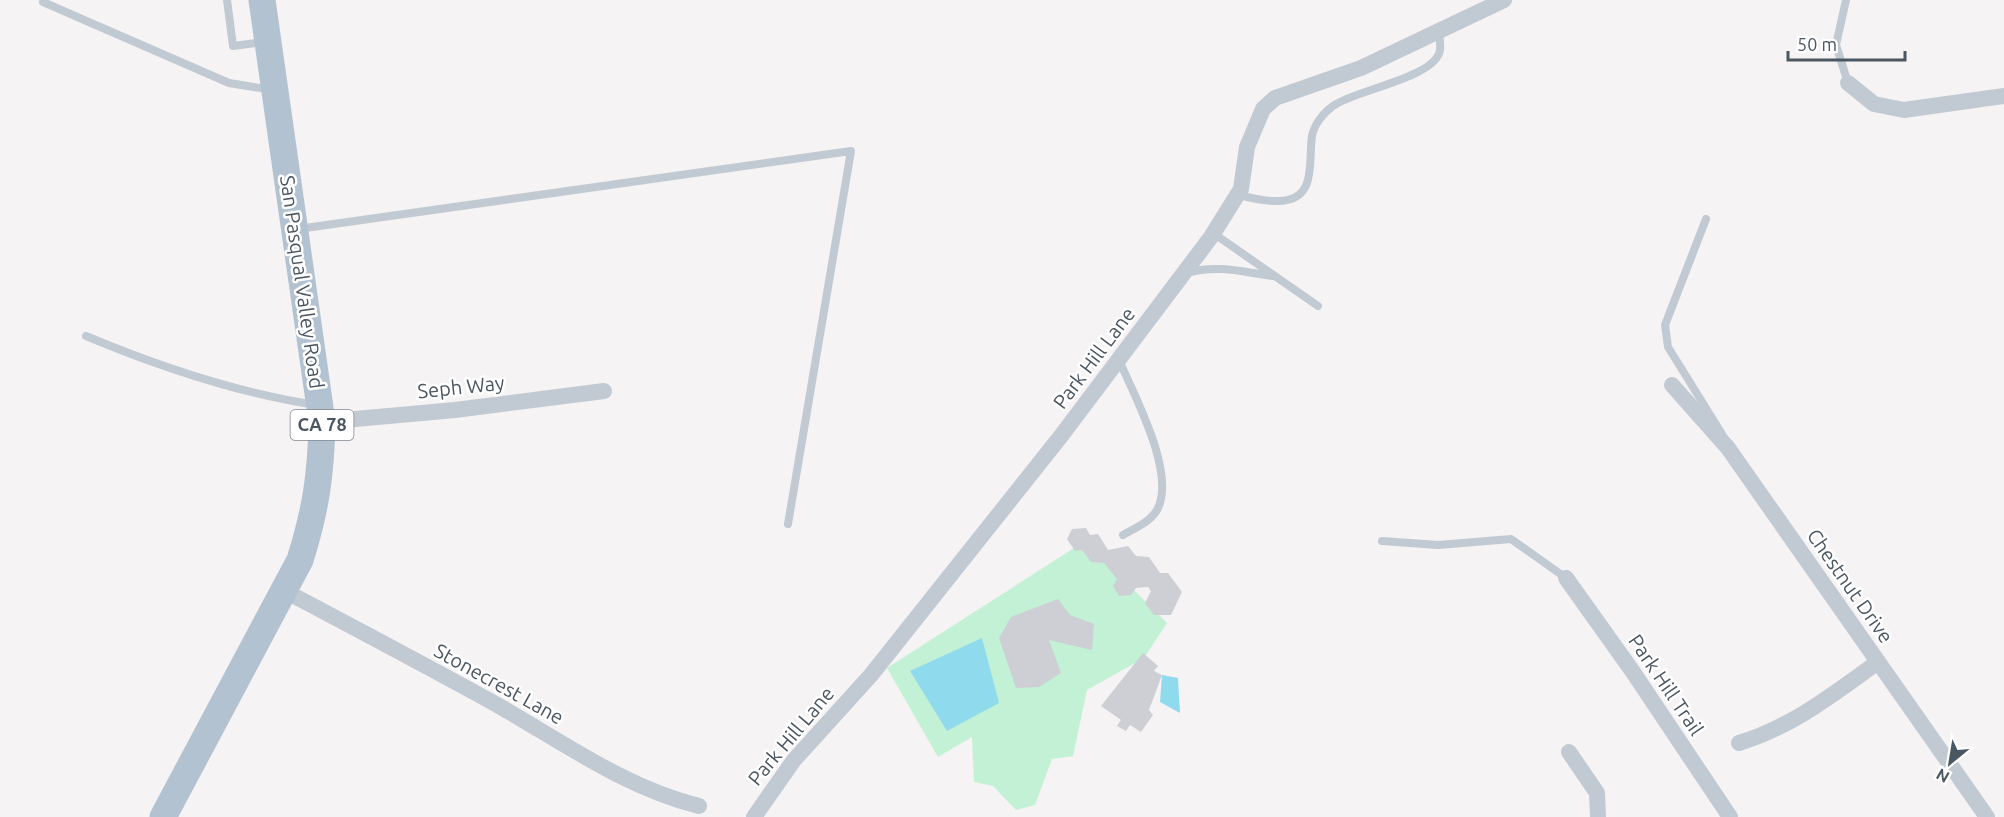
<svg xmlns="http://www.w3.org/2000/svg" width="2004" height="817" viewBox="0 0 2004 817" font-family="Ubuntu,sans-serif">
  <rect width="100%" height="100%" fill="#f5f3f3"/>
  <path fill="#c3f1d5" d="M1085,541L1167,623L1144,658L1087,690L1073,756L1052,759L1035,805L1016,810L993,786L974,782L972,737L938,757L887,668Z"/>
  <path fill="#90daee" d="M982,638L999,703L947,731L910,671Z
    M1162,675L1178,678L1180,713L1160,702Z"/>
  <path fill="#cdcfd5" d="M1086,528L1090,535L1098,534L1108,550L1128,546L1136,556L1149,557L1160,573H1168L1182,592L1171,615H1154L1145,603L1151,591L1148,587L1136,588L1131,595L1119,596L1113,586L1117,579L1104,563L1091,562L1082,550L1075,551L1067,539L1072,529Z
    M1058,599L1070,615L1094,624L1092,650L1049,640L1061,673L1039,687L1016,688L999,638L1011,617Z
    M1143,653L1158,666L1154,671L1162,675L1149,710L1153,715L1141,732L1130,725L1126,731L1117,726L1121,720L1101,706Z"/>
  <g fill="none" stroke-linecap="round" stroke-linejoin="round">
    <path stroke="#c1cad2" stroke-width="8" d="M227,0L233,46L264,42
      M1846,0L1836,45L1848,83
      M43,2L229,83L272,90
      M1238,195C1251,198 1265,202 1279,201C1318,200 1308,161 1312,136C1314,125 1323,113 1333,106C1354,90 1436,78 1440,50C1441,44 1439,37 1439,31
      M1706,219L1665,325L1668,347L1722,434
      M298,229L851,151L788,524
      M1213,233L1318,306
      M1187,273C1216,264 1244,272 1272,276
      M86,336C160,367 237,393 316,405
      M1119,360C1134,395 1177,474 1157,510C1150,522 1135,528 1123,535
      M1382,541L1438,545L1511,539L1566,578"/>
    <path stroke="#c1cad2" stroke-width="16" d="M1848,83L1874,104L1904,110L2004,96
      M1672,385L1728,448L1987,817
      M322,422L455,410L604,391
      M1566,578L1633,672L1730,817
      M283,590C353,627 423,664 492,702C560,740 623,787 699,806
      M1739,743C1792,727 1833,694 1878,662
      M1569,752L1597,793L1598,817
      M754,817L794,760L871,675L1061,436L1211,237L1241,189L1247,147L1263,109L1275,98L1361,68L1504,0"/>
    <path stroke="#b3c2d1" stroke-width="27" d="M163,817L300,560C316,509 321,474 322,422L262,0"/>
  </g>
  <g text-anchor="middle" stroke-width="5" stroke-linejoin="round" paint-order="stroke">
    <rect fill="#fff" stroke="#808990" stroke-width="1.5" x="290.5" y="410" width="63" height="30" rx="4.5"/>
    <g font-size="18" font-weight="bold" fill="#4a5661">
      <text x="322" y="431">CA 78</text>
    </g>
    <g font-size="20" fill="#4a5661" stroke="#fff">
      <text transform="translate(302 282) rotate(82)" y="7">San Pasqual Valley Road</text>
      <text transform="translate(1094 358) rotate(-53)" y="7">Park Hill Lane</text>
      <text transform="translate(461 387) rotate(-6)" y="7">Seph Way</text>
      <text transform="translate(1850 586) rotate(55)" y="7">Chestnut Drive</text>
      <text transform="translate(499 684) rotate(29)" y="7">Stonecrest Lane</text>
      <text transform="translate(1666 685) rotate(56)" y="7">Park Hill Trail</text>
      <text transform="translate(791 736) rotate(-50)" y="7">Park Hill Lane</text>
    </g>
  </g>
  <g transform="translate(1950 763) rotate(210)" stroke="#ffffff" stroke-width="4.5" paint-order="stroke">
  <path d="M0-4.5L10 22L0 15L-10 22Z" fill="#4a5661"/>
  <text y="-9" font-size="16" font-weight="bold" text-anchor="middle" fill="#4a5661">N</text>
  </g>
  <path d="M1788 51v9h117v-9" fill="none" stroke="#4a5661" stroke-width="3"/>
  <text x="1797" y="51" font-size="18" fill="#4a5661" stroke="#ffffff" stroke-width="4.5" paint-order="stroke">50 m</text>
</svg>
